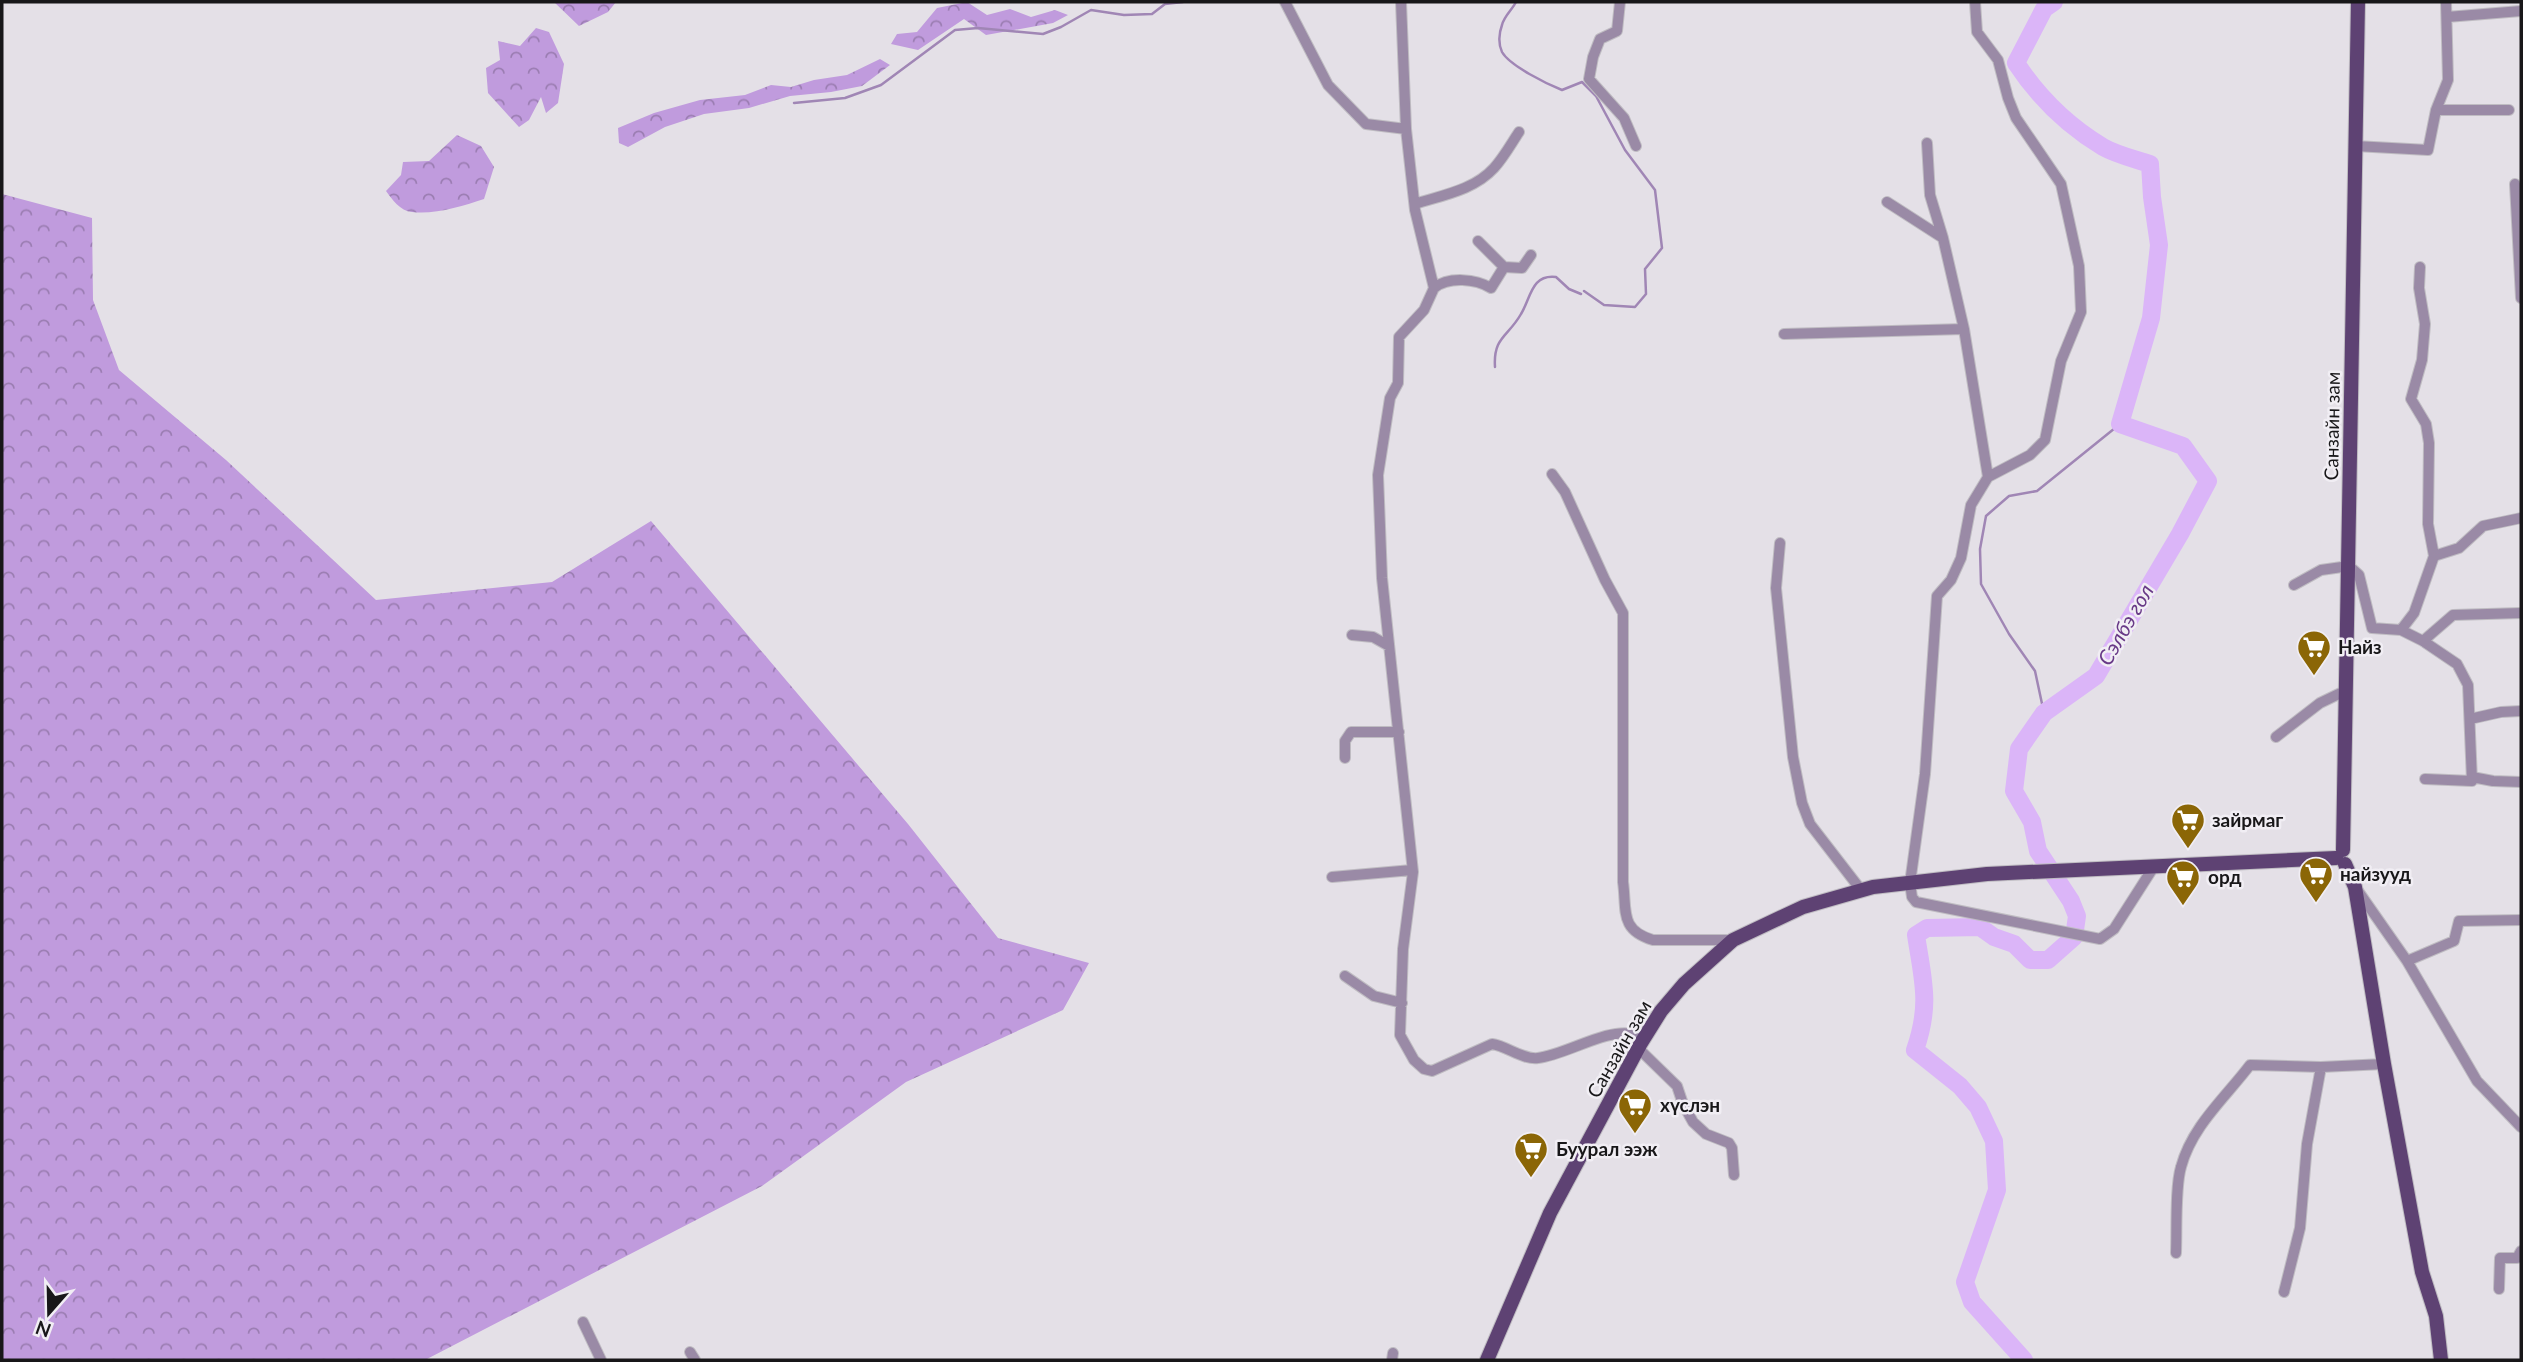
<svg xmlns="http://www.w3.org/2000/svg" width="2523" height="1362" viewBox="0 0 2523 1362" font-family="Lato,sans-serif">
  <defs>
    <pattern id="forest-crowns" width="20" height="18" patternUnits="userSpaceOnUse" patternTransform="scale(1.75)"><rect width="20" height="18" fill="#c09bdd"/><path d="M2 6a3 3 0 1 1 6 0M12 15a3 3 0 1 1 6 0" fill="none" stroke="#9b7db2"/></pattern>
  </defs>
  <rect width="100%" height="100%" fill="#e4e0e7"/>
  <path fill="url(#forest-crowns)" d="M554,2H616L608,12L579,26Z
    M967,2L987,15L1010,9L1031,17L1055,10L1068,15L1053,23L986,35L964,19L918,50L891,44L897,34L917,32L937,8Z
    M536,28L549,32L564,64L558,103L546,113L541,97L529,120L519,127L488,93L486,68L500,60L498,41L520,46Z
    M880,59L890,65L862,86L831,92L790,96L749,108L704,114L665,127L628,147L619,143L618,128L654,113L700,100L745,95L771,85L791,87L814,80L847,75Z
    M457,135L481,146L494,167L484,199C463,206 434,215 412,212C400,211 392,199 386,191L401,175L403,162L429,161Z
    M2,194L92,218L93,300L119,370L226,460L376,600L552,582L651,521L908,824L998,938L1089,963L1063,1010L906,1082L762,1186L425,1360H2Z"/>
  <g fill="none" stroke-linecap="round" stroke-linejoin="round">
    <path stroke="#a086b5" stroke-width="2.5" d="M1516,2C1512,10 1504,16 1502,25C1499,33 1498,44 1502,52C1510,66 1547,84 1562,90L1582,82L1596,96L1625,150L1655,190L1662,248L1645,269L1646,294L1635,307L1604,305L1584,291
      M794,103L845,98L881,85L955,30L978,28L1043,34L1061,27L1091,10L1124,15L1152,14L1165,4L1183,2
      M1495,367C1493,337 1508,337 1521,314C1531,298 1531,274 1556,277L1569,289L1581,294
      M2044,713L2035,671L2009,634L1981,584L1980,549L1986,516L2009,496L2037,491L2120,424"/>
    <path stroke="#dbb5f8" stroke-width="18" d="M2024,1360L1972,1302L1965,1282L1997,1190L1994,1141L1978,1107L1960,1086L1915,1050C1931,1004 1923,981 1916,935L1927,928L1980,927L1994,937L2014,944L2030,960H2048L2074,937L2077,916L2071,901L2038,851L2032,822L2014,791L2019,749L2044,713L2096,676L2180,534L2208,481L2183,446L2120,424L2151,318L2159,245L2152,197L2150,164C2135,159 2117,155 2103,147C2068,126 2039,98 2016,63L2044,9L2054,2"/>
    <g stroke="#bfbcc2" stroke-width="12">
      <path id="minor" d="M1285,2L1328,85L1366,124L1406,129
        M1401,2L1406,129L1415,210L1434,288L1424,310L1399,337L1398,383L1390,398L1378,475L1382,578L1413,872L1403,949L1400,1035L1414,1060L1424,1069L1432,1071L1492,1044C1507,1046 1523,1060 1538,1058C1565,1055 1607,1028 1632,1034L1641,1043
        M1620,2L1617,31L1600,39L1593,57L1589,79L1624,118L1636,146
        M1975,2L1977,32L1998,60L2008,98L2016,118L2061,184L2079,266L2081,312L2061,361L2045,440L2030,455L1988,477
        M2447,17L2521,11
        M2436,110H2509
        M1927,143L1930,195L1943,238
        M2355,146L2428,150L2436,110L2448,80L2446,2
        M2515,184L2521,298
        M1887,202L1943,238L1964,329
        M1415,204C1443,195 1474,190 1494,168C1504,157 1511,144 1519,132
        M1504,267L1522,268L1531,255
        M1434,288C1449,276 1476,279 1491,288L1504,267L1478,241
        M1784,334L1964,329L1988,477L1971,505L1961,558L1951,580L1937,596L1925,774L1910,883L1912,897L1916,902L2100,939L2114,929L2153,868
        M1552,474L1565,492L1605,580L1623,613V882C1627,910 1619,930 1653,940H1733
        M1780,543L1776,588L1793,757L1802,803L1810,824L1861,890
        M2434,556L2459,548L2483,526L2521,518
        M2294,585L2321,570L2349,566L2359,575L2372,628L2401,630L2423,641L2457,664L2468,685L2472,781L2425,779
        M2401,630L2414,613L2434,556L2428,524L2429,443L2426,424L2411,399L2422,360L2425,324L2419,288L2420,267
        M1352,635L1373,637L1389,646
        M2423,641L2453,615L2521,613
        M2470,719L2501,712L2521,711
        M2276,737L2320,703L2347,690
        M1345,758V741L1351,732H1399
        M2472,777L2493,781L2521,782
        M1332,877L1412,870
        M2356,888L2407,961L2477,1081L2521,1127
        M2407,961L2454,941L2459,921L2521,920
        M1345,976L1374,996L1402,1003
        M1638,1048L1677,1086L1683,1104L1693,1122L1706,1134L1729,1143L1732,1148L1734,1175
        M2176,1253C2177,1231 2175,1187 2181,1167C2192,1126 2225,1098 2250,1065L2321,1067
        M2499,1289L2500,1258H2517L2521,1251
        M2284,1292L2300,1228L2307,1144L2321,1067L2384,1064
        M583,1322L601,1360
        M690,1352L695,1360
        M1392,1360L1393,1353"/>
    </g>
    <g stroke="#bfbcc2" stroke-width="16">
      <path id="major" d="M2343,850L2358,2
        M2345,864L2355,887L2384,1064L2422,1272L2436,1316L2441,1360
        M1487,1360L1550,1213L1641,1043L1661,1011L1684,984L1733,940L1803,907L1873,887L1987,874L2336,858"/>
    </g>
    <use href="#minor" stroke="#9a8aa6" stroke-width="10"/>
    <use href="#major" stroke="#5e4273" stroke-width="14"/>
  </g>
  <defs>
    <g id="supermarket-pin" transform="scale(1.75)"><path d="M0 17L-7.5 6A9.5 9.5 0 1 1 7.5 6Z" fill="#8b6606" stroke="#f1eef4"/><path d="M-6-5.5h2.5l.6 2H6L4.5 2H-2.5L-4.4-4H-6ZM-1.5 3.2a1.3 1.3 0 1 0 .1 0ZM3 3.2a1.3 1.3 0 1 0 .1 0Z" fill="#fff"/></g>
  </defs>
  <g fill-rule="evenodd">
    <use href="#supermarket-pin" x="2314" y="647"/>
    <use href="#supermarket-pin" x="2188" y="820"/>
    <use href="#supermarket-pin" x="2316" y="874"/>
    <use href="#supermarket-pin" x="2183" y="877"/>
    <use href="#supermarket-pin" x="1635" y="1105"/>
    <use href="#supermarket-pin" x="1531" y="1149"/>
  </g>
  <g text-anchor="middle" stroke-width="5" stroke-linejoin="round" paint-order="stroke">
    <g font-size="19" fill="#181719" stroke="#f1eef4">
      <text transform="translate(2332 426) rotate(-89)" y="7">Санзайн зам</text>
      <text transform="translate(1619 1049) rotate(-60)" y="7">Санзайн зам</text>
    </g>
    <g font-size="19" font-weight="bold" fill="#181719" stroke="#f1eef4" text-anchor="start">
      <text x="2338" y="654">Найз</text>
      <text x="2212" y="827">зайрмаг</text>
      <text x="2340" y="881">найзууд</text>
      <text x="2208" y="884">орд</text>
      <text x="1660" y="1112">хүслэн</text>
      <text x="1556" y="1156">Буурал ээж</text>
    </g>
    <g font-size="21" font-style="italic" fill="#683987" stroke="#f1eef4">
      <text transform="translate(2126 625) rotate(-60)" y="7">Сэлбэ гол</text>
    </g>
  </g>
  <rect width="2523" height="1362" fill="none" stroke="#181719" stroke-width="7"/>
  <g transform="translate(49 1313) rotate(200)" stroke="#f1eef4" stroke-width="5" paint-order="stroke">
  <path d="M0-5L12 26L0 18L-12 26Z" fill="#181719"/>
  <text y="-10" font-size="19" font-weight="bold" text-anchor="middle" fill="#181719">N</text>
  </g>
</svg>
